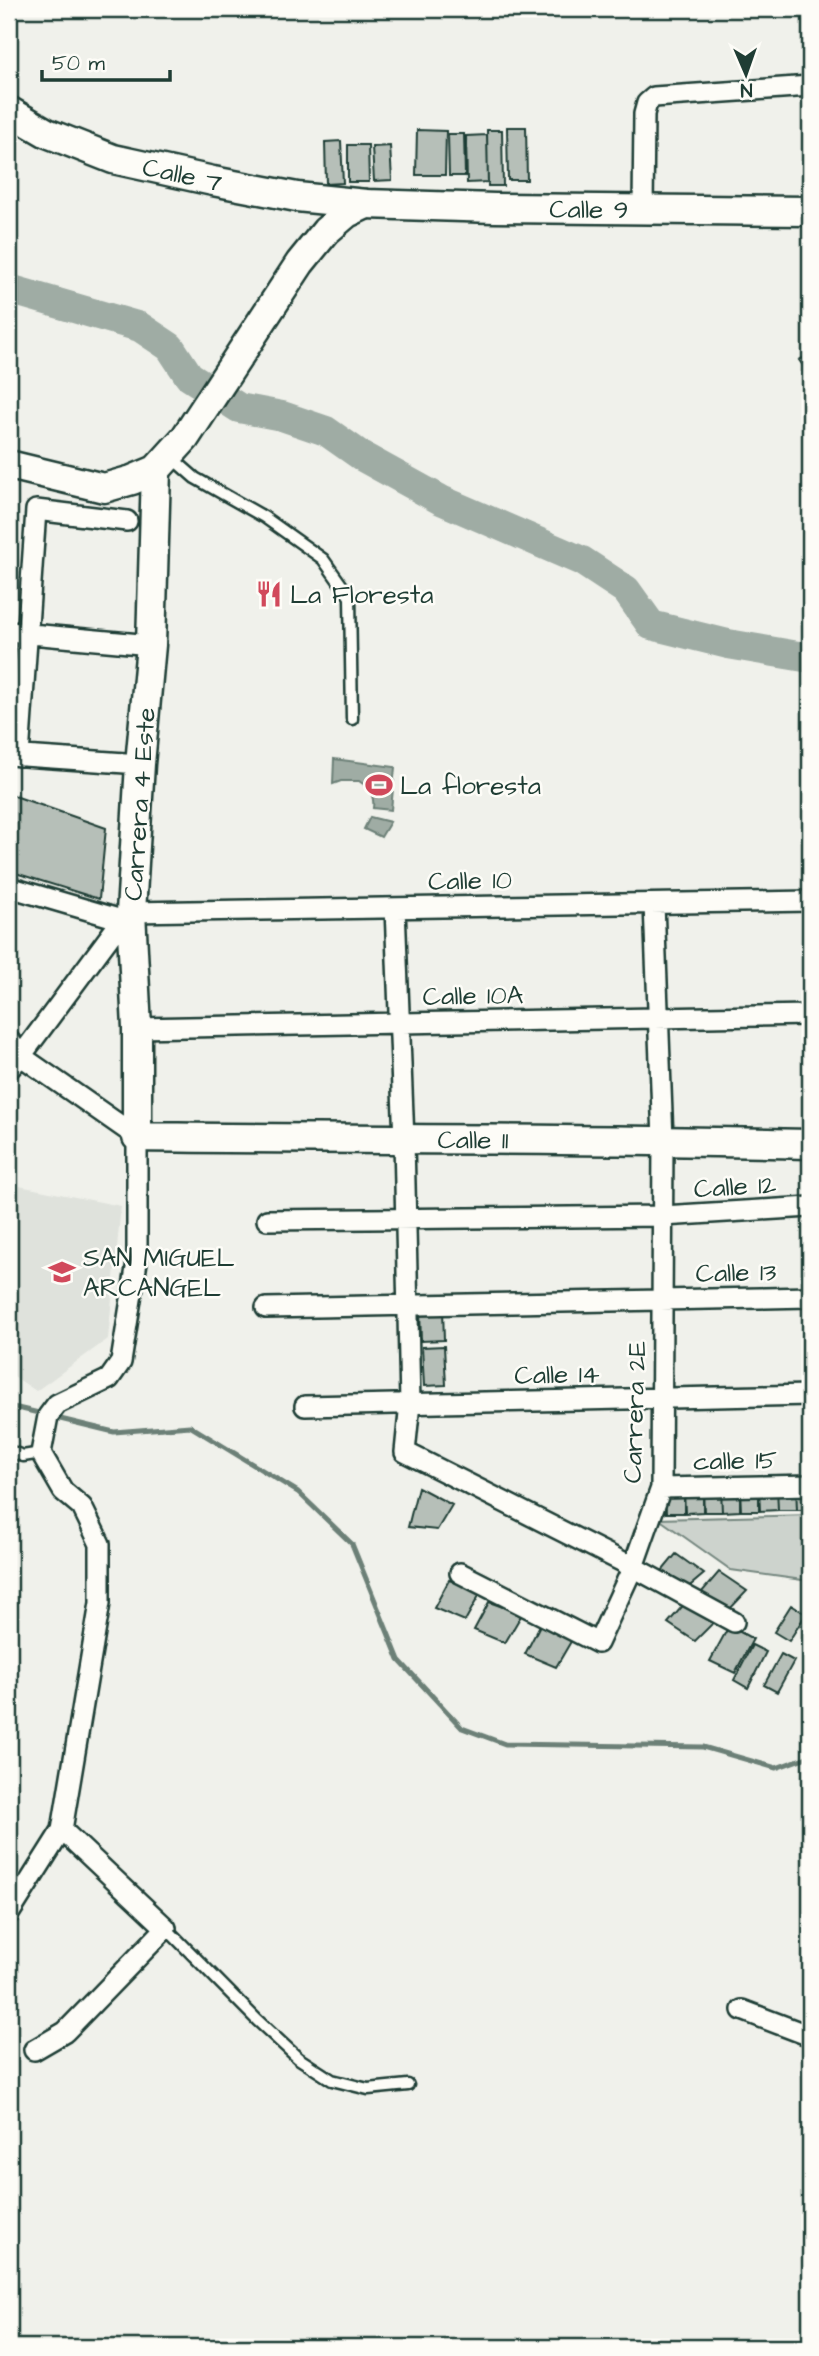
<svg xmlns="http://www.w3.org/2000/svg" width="819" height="2356" viewBox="0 0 819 2356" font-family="'Architects Daughter',sans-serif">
  <rect width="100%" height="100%" fill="#f0f1eb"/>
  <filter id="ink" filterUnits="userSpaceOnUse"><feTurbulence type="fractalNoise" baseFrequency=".0143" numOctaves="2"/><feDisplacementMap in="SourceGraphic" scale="14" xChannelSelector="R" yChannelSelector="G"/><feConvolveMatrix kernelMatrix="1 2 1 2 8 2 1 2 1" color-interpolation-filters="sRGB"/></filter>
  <g filter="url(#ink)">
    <path fill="#dfe2dc" d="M9,1184L121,1206L108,1339L36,1391L9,1373Z"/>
    <path fill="#cdd3cd" stroke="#768880" stroke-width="2" d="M810,1515V1581L731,1570L659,1519Z"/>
    <path fill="#9faca4" stroke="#6c8077" stroke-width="2" d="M334,759L395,767L391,810L373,808C375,796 368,787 359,781H341L333,784Z
      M370,817L390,822L381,837L364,829Z"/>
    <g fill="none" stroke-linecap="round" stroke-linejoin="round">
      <path stroke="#6c8077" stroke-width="5" d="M9,1406L43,1414
        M52,1417L114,1432L190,1426L298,1492L352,1544L399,1660L462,1728L505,1744L703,1747L776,1768L810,1756"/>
      <path stroke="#9faca4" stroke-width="30" d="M9,289L140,327L170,347L189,376L239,408L282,416L326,431L363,457L441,500L582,561L626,590L651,625L728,644L810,658"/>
    </g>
    <path fill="#b6bfb8" stroke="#1f3d34" stroke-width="2" d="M507,127H526L527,180H508Z
      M417,130L446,131L445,175H416Z
      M487,130H502L503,186H488Z
      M448,134H464L465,176H449Z
      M487,135L488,182L467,183L466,136Z
      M341,141L343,183L326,184L325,142Z
      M348,145H368L369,182H348Z
      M390,146L392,180L374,181L372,147Z
      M810,354V375L799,360Z
      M9,794L106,828L99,899L9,871Z
      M443,1310L444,1340L421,1341L420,1311Z
      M444,1346L446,1385L424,1386L422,1347Z
      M796,1486L797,1510H778L777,1487Z
      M796,1486H810V1510H797Z
      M418,1487L452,1505L437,1530L408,1527Z
      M759,1487H777L778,1510L760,1511Z
      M759,1487V1511H741L740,1488Z
      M721,1488H740V1511L722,1512Z
      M721,1488L722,1512H704L703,1489Z
      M684,1489V1513H666L665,1490Z
      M684,1489H703V1512L685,1513Z
      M676,1554L704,1574L685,1590L658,1576Z
      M719,1572L747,1591L728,1611L701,1593Z
      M449,1580L481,1592L465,1621L434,1608Z
      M489,1602L522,1614L505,1643L474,1630Z
      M686,1602L715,1621L695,1641L668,1623Z
      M791,1605L806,1614L789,1641L774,1632Z
      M540,1625L573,1638L556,1667L525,1654Z
      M729,1626L753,1639L735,1673L710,1661Z
      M752,1645L766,1652L748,1688L734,1680Z
      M781,1654L794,1661L777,1692L764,1685Z"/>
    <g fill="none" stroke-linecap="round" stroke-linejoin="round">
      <g stroke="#1f3d34" stroke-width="15">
        <path id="lane" d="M171,457L195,478L264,517L323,559L350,597L352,719
          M9,1451L23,1456L41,1453
          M166,1928L257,2020L298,2058L332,2080L368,2089L408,2085"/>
      </g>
      <g stroke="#1f3d34" stroke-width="24">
        <path id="street" d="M643,209L644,114L647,103L654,97L810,86
          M9,632L151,645
          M9,755L140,764
          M19,756L36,510L127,521
          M9,887L122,920L131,912L810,901
          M654,904L663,1140L661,1488L633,1567L734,1622
          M395,908L404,1141L410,1403L405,1452L633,1567L598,1643L460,1573
          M137,1028L810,1015
          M9,1040L21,1056L137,1137V1262L121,1362L109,1379L57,1404L48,1416L41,1453L63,1491L82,1507L100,1544V1603L62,1830L9,1914
          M9,1069L21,1056L122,920
          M267,1220L663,1216L810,1207
          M266,1308L810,1297
          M305,1406L810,1395
          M661,1488L810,1485
          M742,2010L810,2036
          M34,2050L65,2032L166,1928L62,1830"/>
      </g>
      <g stroke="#1f3d34" stroke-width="33">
        <g id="secondary">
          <path id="s1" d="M9,111L47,133L113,159L213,181L297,197L366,204L495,208L810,211"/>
          <path d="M9,465L104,488L132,480L156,470L185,438L300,263L326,231L347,213L366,204"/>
          <path id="s2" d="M156,470L151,645L140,764L131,912L137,1028V1137C361,1140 586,1138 810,1144"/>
        </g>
      </g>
      <use href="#lane" stroke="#fdfcf7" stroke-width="10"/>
      <use href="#street" stroke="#fdfcf7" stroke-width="19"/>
      <use href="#secondary" stroke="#fdfcf7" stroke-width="28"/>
    </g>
  </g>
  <defs>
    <g id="restaurant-bare" transform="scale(2.1)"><path d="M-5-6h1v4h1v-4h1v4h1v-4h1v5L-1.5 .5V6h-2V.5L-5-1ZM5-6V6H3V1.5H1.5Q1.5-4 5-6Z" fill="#d1495b" stroke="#fdfcf7" stroke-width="2.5" paint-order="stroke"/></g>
    <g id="stadium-bare" transform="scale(2.1)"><path d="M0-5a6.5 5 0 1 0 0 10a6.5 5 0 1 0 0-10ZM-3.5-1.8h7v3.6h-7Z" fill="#d1495b" stroke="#fdfcf7" stroke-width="2.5" paint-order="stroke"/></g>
    <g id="school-bare" transform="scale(2.1)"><path d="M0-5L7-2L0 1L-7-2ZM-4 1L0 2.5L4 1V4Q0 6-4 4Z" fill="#d1495b" stroke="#fdfcf7" stroke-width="2.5" paint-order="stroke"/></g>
  </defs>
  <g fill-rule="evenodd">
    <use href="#restaurant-bare" x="269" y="594"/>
    <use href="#stadium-bare" x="379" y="785"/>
    <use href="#school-bare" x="62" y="1272"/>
  </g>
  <g text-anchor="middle" stroke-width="5" stroke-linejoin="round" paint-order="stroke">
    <g font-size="26" fill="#1f3d34" stroke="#fdfcf7">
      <text dy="9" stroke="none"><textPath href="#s1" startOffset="186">Calle 7</textPath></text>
      <text dy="9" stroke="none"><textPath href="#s1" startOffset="595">Calle 9</textPath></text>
      <text transform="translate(139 804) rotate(-86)" y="9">Carrera 4 Este</text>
      <text transform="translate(470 880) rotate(-1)" y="9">Calle 10</text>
      <text transform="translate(473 995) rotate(-1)" y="9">Calle 10A</text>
      <text dy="9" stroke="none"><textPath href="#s2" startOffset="1004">Calle 11</textPath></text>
      <text transform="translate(735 1186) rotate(-3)" y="9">Calle 12</text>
      <text transform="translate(736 1272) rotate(-1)" y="9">Calle 13</text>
      <text transform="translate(557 1374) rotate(-1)" y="9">Calle 14</text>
      <text transform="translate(634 1412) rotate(-88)" y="9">Carrera 2E</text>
      <text transform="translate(735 1460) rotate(-1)" y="9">calle 15</text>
    </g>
    <g font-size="26" fill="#1f3d34" stroke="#fdfcf7" text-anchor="start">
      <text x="290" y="603">La Floresta</text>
      <text x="400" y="794">La floresta</text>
      <text x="83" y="1266">SAN MIGUEL<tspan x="83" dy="30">ARCANGEL</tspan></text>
    </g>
  </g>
  <rect width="819" height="2356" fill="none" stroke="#fdfcf7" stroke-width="35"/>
  <rect x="18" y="18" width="784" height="2321" fill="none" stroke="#1f3d34" stroke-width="2.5" filter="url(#ink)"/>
  <g transform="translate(746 74) rotate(178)" stroke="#fdfcf7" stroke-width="5" paint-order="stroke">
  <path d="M0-5L12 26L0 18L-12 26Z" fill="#1f3d34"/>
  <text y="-10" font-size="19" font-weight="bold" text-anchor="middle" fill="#1f3d34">N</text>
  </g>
  <path d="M42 70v10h128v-10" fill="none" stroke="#1f3d34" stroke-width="3.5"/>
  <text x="52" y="70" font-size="21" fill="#1f3d34" stroke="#fdfcf7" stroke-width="5" paint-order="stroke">50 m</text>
</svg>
